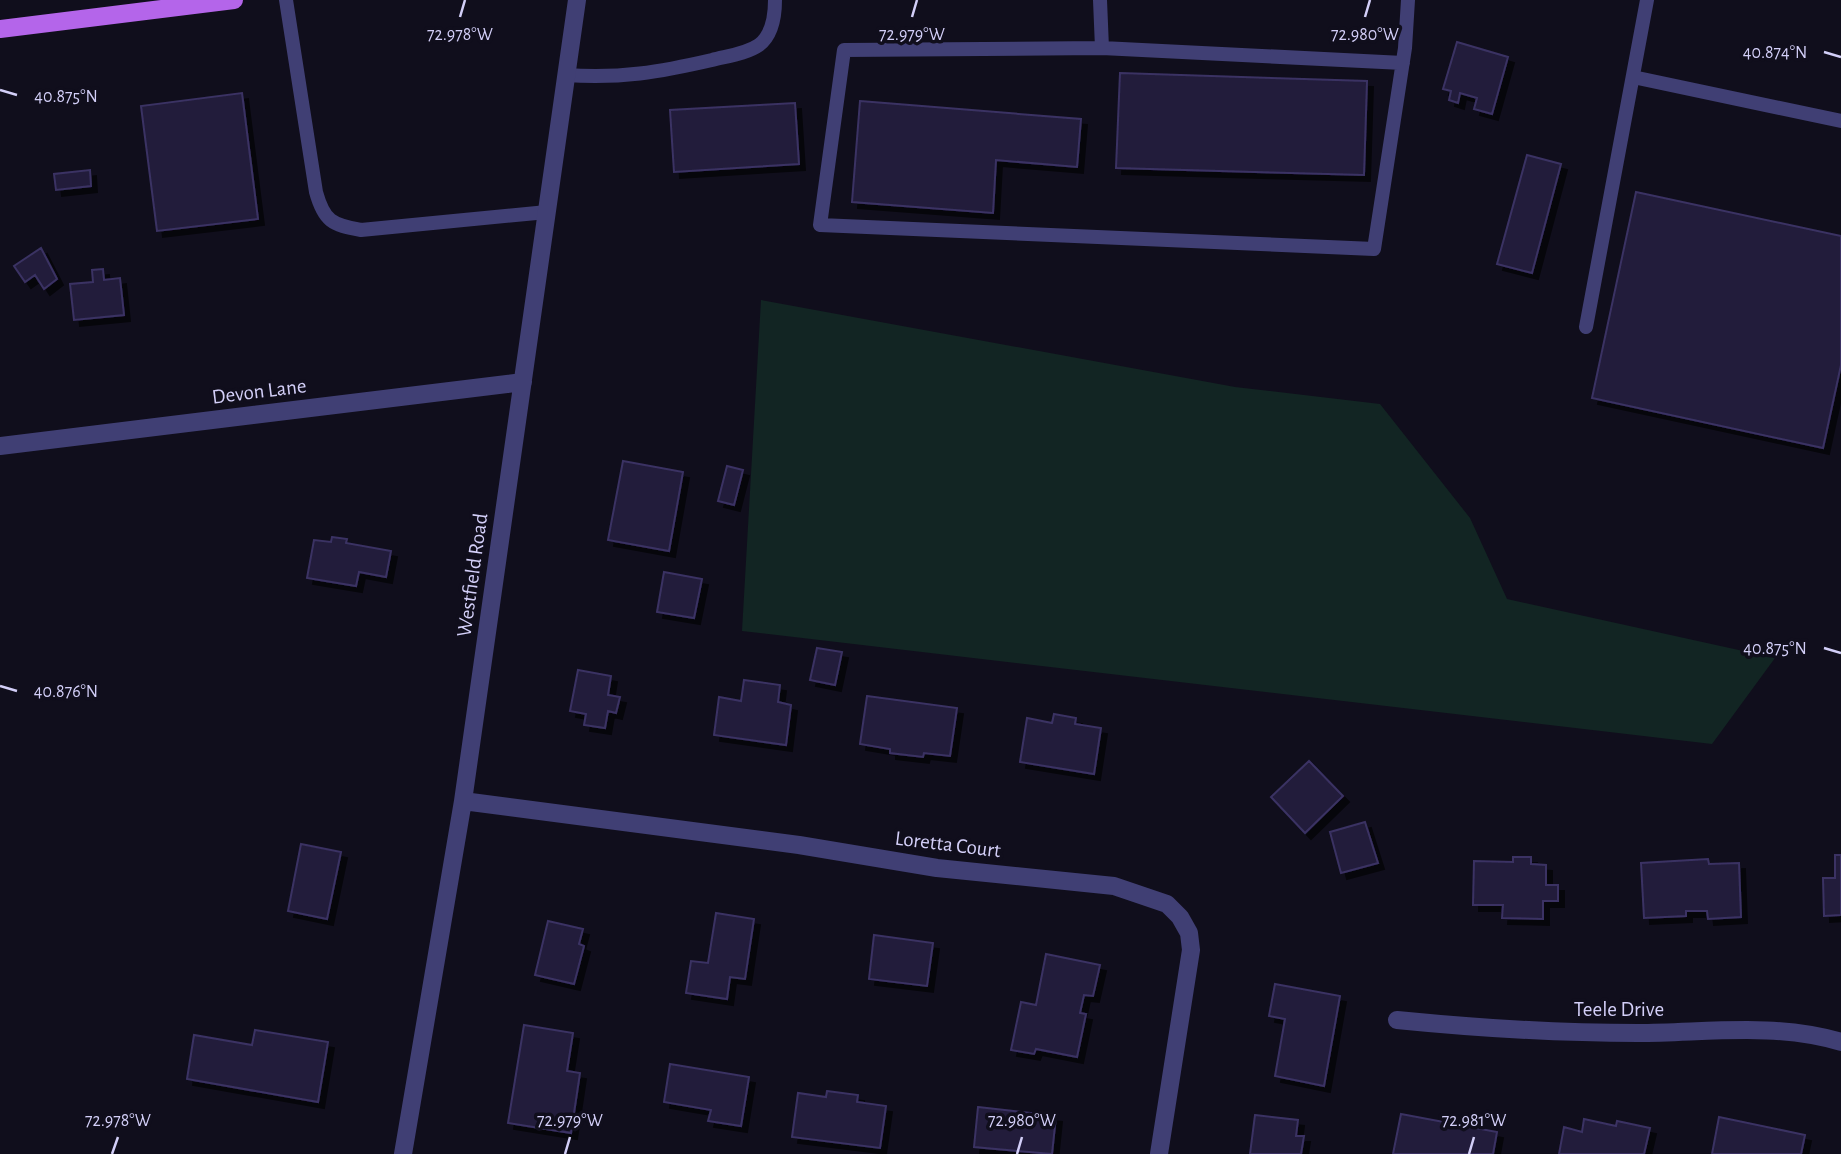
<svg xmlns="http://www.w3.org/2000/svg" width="1841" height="1154" viewBox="0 0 1841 1154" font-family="'Alegreya Sans',sans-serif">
  <defs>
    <filter id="shadow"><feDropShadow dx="6" dy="6" stdDeviation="0" flood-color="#0009"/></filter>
  </defs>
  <rect width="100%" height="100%" fill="#100e1c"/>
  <path fill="#122523" d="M761,300L1235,387L1380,404L1470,518L1507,599L1775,658L1712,744L742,631Z"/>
  <path fill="#221d3a" stroke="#3a3263" stroke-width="2" filter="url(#shadow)" d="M1457,42L1508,57L1492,114L1474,109L1477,98L1460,93L1458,103L1449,100L1451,91L1443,89Z
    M1120,73L1367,81L1364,175L1116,168Z
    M242,93L258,219L157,231L141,106Z
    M860,101L1081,119L1077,167L996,160L993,213L852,202Z
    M795,103L799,164L674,172L670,110Z
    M1527,155L1561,164L1532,273L1497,264Z
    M90,170L91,186L56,190L54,174Z
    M1636,192L1841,236V365L1823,448L1592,398Z
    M41,248L57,279L44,289L35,275L25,282L14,266Z
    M103,269L104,280L120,278L124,315L74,320L70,284L93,282L92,270Z
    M623,461L683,472L669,551L608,540Z
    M727,466L743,470L734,505L718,501Z
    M332,537L347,539L346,543L391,551L386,577L359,572L356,586L307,578L314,540L331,542Z
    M664,572L702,579L694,618L657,612Z
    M817,648L842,652L835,685L810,680Z
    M578,670L611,676L608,695L620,697L616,713L608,711L605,728L584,725L586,714L570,711Z
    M744,680L780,685L778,702L791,705L786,745L714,735L719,697L741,701Z
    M867,696L957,708L950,756L924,753L923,757L890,753V749L860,744Z
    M1054,714L1076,718L1075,724L1101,728L1094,774L1020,762L1027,718L1052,723Z
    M1309,761L1343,796L1305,833L1271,797Z
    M1365,822L1378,863L1341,873L1330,832Z
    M301,844L341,852L327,919L288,911Z
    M1835,855H1841V915L1824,916L1823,878H1835Z
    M1513,857H1531V864L1546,865V885H1558V901H1543V919L1502,918L1503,905H1473L1474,861L1513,862Z
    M1708,859L1709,864L1739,863L1741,917L1708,919L1707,911H1686V916L1644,918L1641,863Z
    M716,913L754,919L745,979L730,977L727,999L686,993L691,961L708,963Z
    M548,921L583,929L579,944L584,946L574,984L535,975Z
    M874,935L933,943L927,986L869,979Z
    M1046,954L1100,965L1093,996L1084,995L1080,1013L1086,1014L1077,1057L1036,1049L1034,1054L1011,1050L1021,1002L1036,1005Z
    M1275,984L1340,996L1324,1086L1275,1076L1285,1019L1269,1016Z
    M524,1025L573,1033L567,1071L580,1073L571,1133L508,1123Z
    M255,1030L328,1042L318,1102L187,1079L194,1035L252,1045Z
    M670,1064L749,1077L741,1126L708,1121L711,1110L664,1102Z
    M827,1091L858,1095L857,1102L886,1106L880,1148L792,1137L798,1093L826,1097Z
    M978,1107L1056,1116L1052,1154L974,1147Z
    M1401,1114L1497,1132L1493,1154H1393Z
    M1255,1115L1298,1120L1296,1136H1304L1301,1154H1250Z
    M1719,1117L1805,1135L1801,1154H1712Z
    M1584,1119L1616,1126L1617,1121L1650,1128L1644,1154H1559L1564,1127L1582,1132Z"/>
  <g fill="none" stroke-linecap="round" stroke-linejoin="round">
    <path stroke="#403f74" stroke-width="14" d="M286,0L316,192C324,221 332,225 361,230L547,212
      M1100,0L1102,48L844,50L820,225L1374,249L1405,48L1408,0
      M1102,48L1403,63
      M566,75C620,79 660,72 712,60C727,56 746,54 759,45C772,35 775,16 775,0
      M1633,77L1841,121
      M1586,327L1647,0"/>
    <path stroke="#403f74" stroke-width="18" d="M0,446L523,382
      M463,801L799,845L937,868L1114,886L1167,904L1180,917L1189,933L1191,950L1159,1154
      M1397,1020C1477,1028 1557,1033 1638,1033C1705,1033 1775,1022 1841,1042
      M403,1154L463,801L577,0"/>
    <path stroke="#b465ea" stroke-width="18" d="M0,29L234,0"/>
  </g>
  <path fill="none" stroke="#d3cff8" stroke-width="2.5" d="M460,17L465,0M912,17L917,0M1365,17L1370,0M1824,52L1841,57M0,90L17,95M1824,648L1841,653M0,686L17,691M112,1154L118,1137M565,1154L570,1137M1017,1154L1022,1137M1469,1154L1474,1137"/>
  <g text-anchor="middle" stroke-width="7" stroke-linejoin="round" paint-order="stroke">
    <g font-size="21" fill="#d3cff8" stroke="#100e1c">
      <text transform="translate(259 391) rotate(-7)" y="7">Devon Lane</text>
      <text transform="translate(472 575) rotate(-82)" y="7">Westfield Road</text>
      <text transform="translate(948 844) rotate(7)" y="7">Loretta Court</text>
      <text x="1619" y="1016">Teele Drive</text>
    </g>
  </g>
  <g font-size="18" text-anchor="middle" fill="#d3cff8" stroke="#100e1c" stroke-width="7" stroke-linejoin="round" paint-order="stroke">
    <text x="460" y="40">72.978°W</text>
    <text x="912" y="40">72.979°W</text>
    <text x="1365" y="40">72.980°W</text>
    <text x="1775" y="58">40.874°N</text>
    <text x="66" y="102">40.875°N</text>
    <text x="1775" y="654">40.875°N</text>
    <text x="66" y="697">40.876°N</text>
    <text x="118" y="1126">72.978°W</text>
    <text x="570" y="1126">72.979°W</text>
    <text x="1022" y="1126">72.980°W</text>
    <text x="1474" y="1126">72.981°W</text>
  </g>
</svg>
